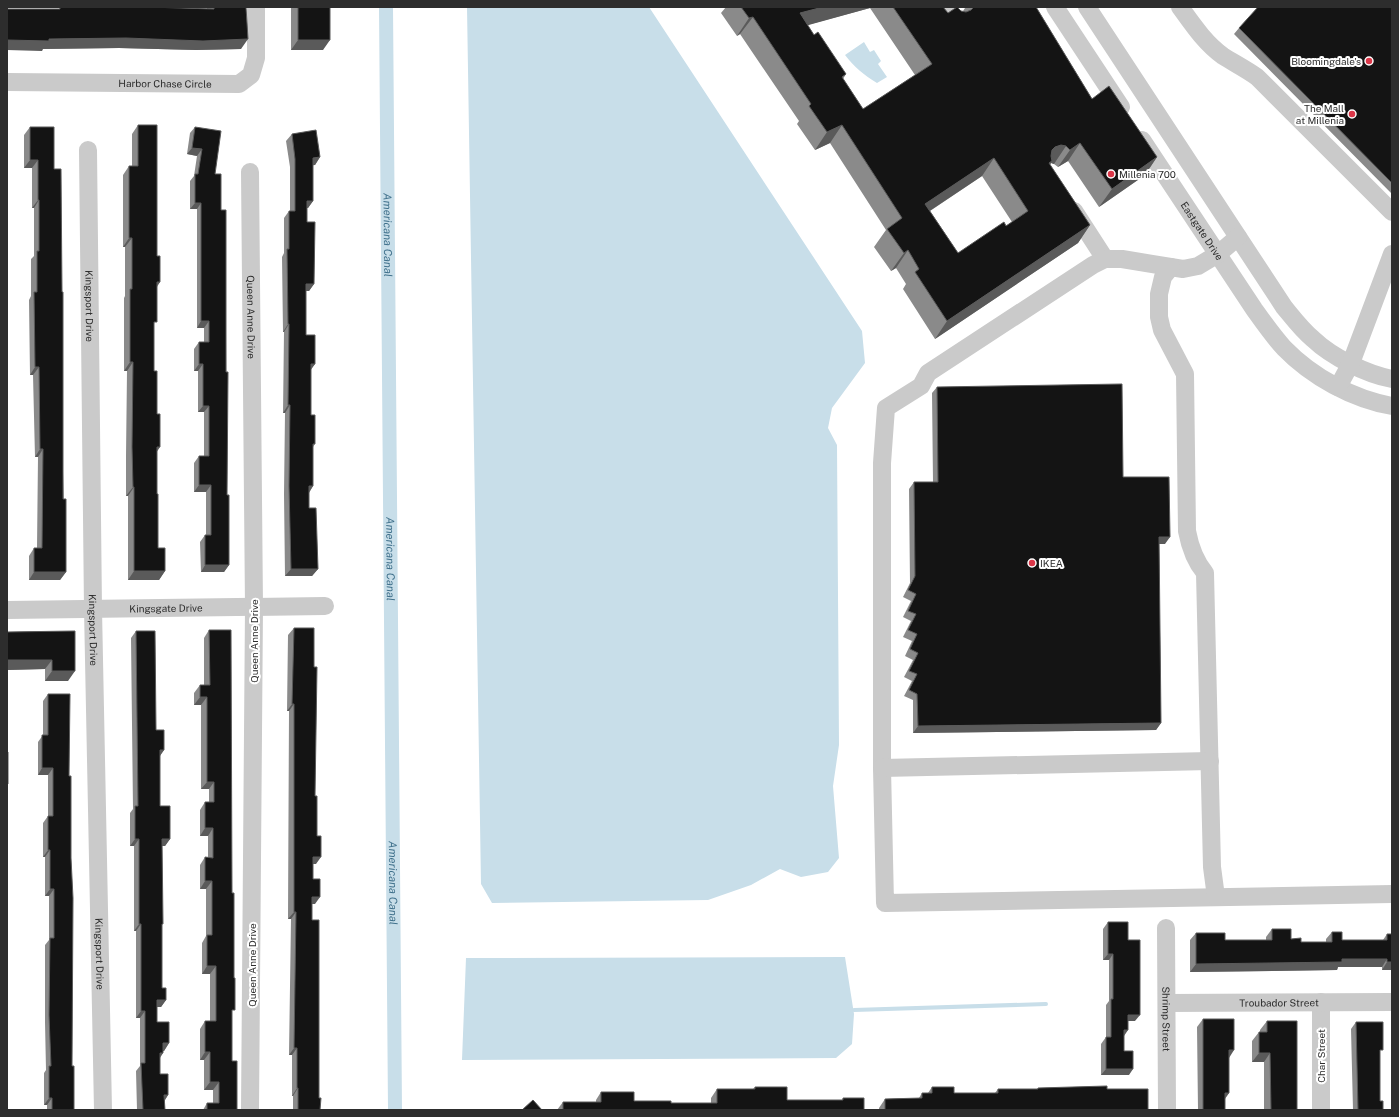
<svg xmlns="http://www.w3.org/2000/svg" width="1399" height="1117" viewBox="0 0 1399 1117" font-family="'Public Sans',sans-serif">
  <rect width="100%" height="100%" fill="#fff"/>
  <path fill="#c8dee9" d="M467,7H649L862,331L865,363L832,408L828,428L837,445L839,745L833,786L839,858L828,872L801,877L780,869L751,885L708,900L492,903L481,884Z
    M864,42L870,52L874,50L881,61L878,64L887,77L877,83C864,75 854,67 845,55Z
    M845,957L854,1014L852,1044L836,1058L462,1060L466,958Z"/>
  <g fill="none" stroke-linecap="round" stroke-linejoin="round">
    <path stroke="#c8dee9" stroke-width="4" d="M854,1010L1046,1004"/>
    <path stroke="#c8dee9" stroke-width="14" id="s1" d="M386,7L395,1110"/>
    <g stroke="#cacaca" stroke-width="18">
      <path d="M945,7L953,19"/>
      <path d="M1055,7L1121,107"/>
      <path d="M1087,7L1284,307C1293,318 1302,330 1313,339C1332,357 1366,374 1392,379"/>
      <path d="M1180,7C1193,25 1205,43 1223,56C1234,63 1246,69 1257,77L1392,212"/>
      <path id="s2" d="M7,82L239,84L251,75L256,58V7"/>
      <path id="s3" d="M1142,140L1254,309C1264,323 1273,336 1284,348C1312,377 1353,399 1392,406"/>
      <path id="s4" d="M88,150L93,609L103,1110"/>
      <path id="s5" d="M250,172L254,607L250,1110"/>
      <path d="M1074,211L1105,259"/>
      <path d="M1238,237L1218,254L1198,266L1183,269L1122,259H1105L1093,265L928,373L921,386L886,408L882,463V768L885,903L1392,894"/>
      <path d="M1171,267L1163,277L1159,294V317L1162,330L1185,374L1187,531C1190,547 1195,561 1205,573L1212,867L1216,897"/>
      <path d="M1338,387L1351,363L1392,254"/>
      <path id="s6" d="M7,610L325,606"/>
      <path d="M882,768L1210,761"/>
      <path id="s7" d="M1166,928L1167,1110"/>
      <path d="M1321,1002V1110"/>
      <path id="s8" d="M1167,1003L1392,1002"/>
    </g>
  </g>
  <path fill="#8a8a8a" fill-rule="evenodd" d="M60,7L207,9V7H246L241,49L196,50L119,48L43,49L42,51Z
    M291,7H330L323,50H291Z
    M726,7H943L948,13L961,11H963L965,8L964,7H1036L1092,99L1157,157L1145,175L1099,207L1068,161L1058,167L1054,164L1051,163L1050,165L1090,225L1078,243L935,339L903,289L906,284L896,268L891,271L874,247L886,230L830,143L815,150L797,124L799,121L740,34L737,36L721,13ZM870,8L915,75L863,109L843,79L846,74L814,35L807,25ZM982,176L1012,222L1006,226L958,253L930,211Z
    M1392,7V194L1234,34L1239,28Z
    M138,125L160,282L157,287L154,325V371L158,548L165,571L159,580H128V496H126V456L127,371H124V298L125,296V247H123V175L129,166H132V134Z
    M30,127L54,169L66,572L60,580H29V556L34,548H37L38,457H35L33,375H30L29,300L31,296V259L34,256V208H32V168H24V135Z
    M195,127L215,174L221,210L226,332L227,495L229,565L224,572H201L200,542L205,535H206V492H194V463L199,456H204V412H198V371H194V349L199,342H204V328H197V209H190V181L194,176L197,156L187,154L190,133Z
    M292,134L320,157L315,165H313V201L308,208H307V222L314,284L309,291H306V335L315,364L311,369V415L315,444L313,447V486L309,493V508L318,569L312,576H285L284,494L285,413H283L284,332H283L282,257L284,253V218L289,211H290V167L286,141Z
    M937,387L1123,477L1165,544H1159L1161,723L1156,730L913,733V700L904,696L912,681L904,677L913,660L905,656L912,641L903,637L911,621L903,617L911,601L903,597L910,583L909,489L914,482H933L932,393Z
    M294,628L315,796L316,864H313V879L315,904H312V920L319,1057V1098L320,1110H293V1096H292V1055H289L291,919H288L289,711H287L288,635Z
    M209,630L232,1014V1061L237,1110H203L207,1103H213V1090H204V1060H200V1029L205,1021H210V974H202V943L206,936V889H200V865L205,857H208V836H200V810L205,802H209V789H201V705H194V693L200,685H204V638Z
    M75,631L68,681H45V669L7,670V632Z
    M136,631L156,730L164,750L160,756V806L170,839L165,846H162V988L166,1000L161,1007H157V1022L169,1043L164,1051H163V1053L160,1058V1074L168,1095L165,1100V1110H137L136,1071L140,1066V1018H136V931H134V846H130V813L133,809L131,638Z
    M48,694L69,776L71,858L72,1066L74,1110H47V1105H44V1073L46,1070L45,1022V945L49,940V896H45V857H43V823L48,816V775H38V742L43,735V701Z
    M1108,922L1128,940L1135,1021H1128L1124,1035V1051L1129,1075H1101V1044L1106,1037V1005L1109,1001V960H1103V929Z
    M1272,929L1291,939L1301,942H1326V939L1332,932L1342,940H1383L1387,934L1392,970H1382V967H1338L1337,970L1190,972V940L1196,933L1225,940H1266V937Z
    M1203,1019L1229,1057V1093L1225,1099V1110H1198L1197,1027Z
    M1267,1021L1297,1110H1264V1062H1252V1041L1259,1032H1260V1030Z
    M1356,1022L1380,1054V1101L1383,1110H1353L1351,1029Z
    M755,1087L787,1100H842L843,1098L864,1110H557L563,1102H596V1100L601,1092L634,1101L671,1103H711V1098L717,1089H753Z
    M932,1087L954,1093H995L998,1089H1037L1038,1088L1107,1089L1148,1110H879V1108L885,1099L919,1098L922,1093H928Z"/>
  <path fill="#5a5a5a" d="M823,7H871L870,8L787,31L800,13Z
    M753,17L740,34L737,36L749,18Z
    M126,38L248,39L241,49L196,50L119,48L43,49L42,51L7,50V40Z
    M298,40H330L323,50H291Z
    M842,125L830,143L815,150L827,132Z
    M1080,143L1068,161L1058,167L1070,150Z
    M1061,145L1066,146L1054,164L1051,163L1040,179L1052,150L1055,147Z
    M192,148L202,149L197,156L187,154Z
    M320,157L315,165L308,166L313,158Z
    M1157,157L1145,175L1099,207L1112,189Z
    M994,158L982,176L913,222L925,204Z
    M30,160H38L32,168H24Z
    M38,200H39L34,208H32Z
    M307,201H313L308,208H302Z
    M195,203H201L197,209H190Z
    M1090,225L1078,243L935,339L947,321Z
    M129,238H132L125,247H123Z
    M908,250L896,268L891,271L904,253Z
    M157,282H160L153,291Z
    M306,284H314L309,291H301Z
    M201,321H209L204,328H197Z
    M288,324H289L284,332H283Z
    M130,362H133L127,371H124Z
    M199,364H203L198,371H194Z
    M311,364H315L310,371Z
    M35,367H39L33,375H30Z
    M288,405H290L285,413H283Z
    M203,406H209L204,412H198Z
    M157,447H160L154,456Z
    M40,449H43L38,457H35Z
    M199,485H211L206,492H194Z
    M309,486H313L308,494Z
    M133,487H134L128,496H126Z
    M1159,537H1170L1165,544H1154Z
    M205,565H229L224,572H201Z
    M291,569H318L312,576H285Z
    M134,571H165L159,580H128Z
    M34,572H66L60,580H29Z
    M7,660H52L45,669L7,670Z
    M52,671H75L68,681H45Z
    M200,697H207L201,705H194Z
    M292,704H294L289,711H287Z
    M1161,723L1156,730L913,733L918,726Z
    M160,750H164L159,757Z
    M42,768H53L48,775H38Z
    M207,782H214L209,789H201Z
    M205,828H213L208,836H200Z
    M135,839H139L134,846H130Z
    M162,839H170L165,846H157Z
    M48,850H50L45,857H43Z
    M313,857H321L316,864H308Z
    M205,881H212L206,889H200Z
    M50,889H54L49,896H45Z
    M312,897H320L315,904H307Z
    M294,912H296L291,919H288Z
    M139,924H141L136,931H134Z
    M1108,954H1113L1109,960H1103Z
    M1342,959H1387L1382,967H1338L1337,970L1190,972L1196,964Z
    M1387,962H1392V970H1382Z
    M207,966H216L210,974H202Z
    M157,1000H166L161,1007H152Z
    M141,1011H145L140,1018H136Z
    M1128,1015H1140L1135,1021H1124Z
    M1124,1030H1128L1124,1036Z
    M163,1043H169L164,1051H158Z
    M294,1048H297L292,1055H289Z
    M1229,1050H1234L1229,1058Z
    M205,1052H210L204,1060H200Z
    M160,1053H163L158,1060Z
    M1259,1053H1270L1264,1062H1252Z
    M1106,1069H1133L1129,1075H1101Z
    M210,1082H219L213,1090H204Z
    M297,1088H298L293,1096H292Z
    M1225,1093H1229L1223,1101Z
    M164,1095H168L163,1103Z
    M49,1098H52L47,1105H44Z"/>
  <path fill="#141414" stroke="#5a5a5a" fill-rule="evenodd" d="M60,7H148L214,9V7H246L248,39L203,41L126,38L49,39V41L7,40V9H60Z
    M298,7H330V40H298Z
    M741,7H823L800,13L814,35L818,32L846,74L842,77L863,109L932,64L893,7H943L948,13L957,7L961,11L966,12L971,10L974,7H1036L1092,99L1109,86L1157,157L1112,189L1080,143L1070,150L1066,146L1061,145L1055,147L1052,150L1051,156L1052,161L1049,163L1090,225L947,321L915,272L919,269L908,250L904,253L887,229L902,218L842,125L827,132L809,106L811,104L753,17L749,18ZM994,158L1028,211L1006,226L1004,222L958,253L925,204Z
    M1258,7H1392V183L1239,28Z
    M138,125H157V256H160V282H157V322H154V371H157V414H160V447H157V494H158V548H165V571H134V487H133L132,447L133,362H130V289H132V238H129V166H138Z
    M30,127H54V169H61L62,292H63V499H66V572H34V548H42L43,449H40L39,367H35L34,292H37V251H39V200H38V160H30Z
    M195,127L221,131L215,174H221V210H226V372H228L227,495H229V565H205V535H211V485H199V456H209V406H203V364H199V342H209V321H201V203H195V174H198L202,149L192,148Z
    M316,130L320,157L313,158V201H307V222H315L314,284H306V335H315V364H311V415H315V444H313V486H309V508H316L318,569H291L289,486L290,405H288L289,324H288L287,249H289V211H295V159L292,134Z
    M1122,384L1123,477H1169L1170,537H1159L1161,723L918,726L917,694L909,690L917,674L909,671L918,653L910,649L917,634L908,630L916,614L908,611L916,594L908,590L915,576L914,482H938L937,387Z
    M294,628H314V667H317L315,796H317V836H321V857H313V879H320V897H312V920H319V1098H321L320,1110H298V1088H297V1048H294L296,912H294V704H292Z
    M209,630H231L232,893H234V978H235V1010H232V1061H237V1110H207V1103H219V1082H210V1052H205V1021H216V966H207V935H212V881H205V857L213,858V828H205V802H214V782H207V697H200V685H210Z
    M75,631V671H52V660H7V632Z
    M136,631H155L156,730H164V750H160V806H170V839H162L163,924H162V988H166V1000H157V1022H169V1043H163V1053H160V1074H168V1095H164L165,1110H143L141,1063H145V1011H141V924H139V839H135V806H138Z
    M48,694H70L69,776H71V858L73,898L72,1066H74V1110H52V1098H49V1066H51L49,1015L50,938H54V889H50V850H48V816H53V768H42V735H48Z
    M7,752H8V784H7Z
    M1108,922H1128V940H1140V1015H1128V1030H1124V1051H1133V1069H1106V1037H1111V999H1113V954H1108Z
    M1272,929H1291V939L1301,938V942H1332V932H1342V940H1387V934H1392V962H1387V959H1342V962L1196,964V933H1225V940H1272Z
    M1203,1019H1234V1050H1229V1093H1225V1110H1203Z
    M1267,1021H1297V1110H1271L1270,1053H1259V1032H1267Z
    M1356,1022H1383V1050H1380V1101H1383V1110H1358Z
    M1107,1086V1089H1148V1110H885V1099L922,1098V1093H932V1087H954V1093H998V1089H1038V1088Z
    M755,1087H787V1100H843V1098H864V1110H563V1102H601V1092H634V1101H671V1103H717V1089H755Z
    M533,1100L542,1110H522Z"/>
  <g fill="#dc3749" stroke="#fff" stroke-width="1.5">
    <circle cx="1369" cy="61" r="4"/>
    <circle cx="1352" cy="114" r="4"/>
    <circle cx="1111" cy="174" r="4"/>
    <circle cx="1032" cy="563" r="4"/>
  </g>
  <g text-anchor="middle" stroke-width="4" stroke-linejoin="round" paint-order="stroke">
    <g font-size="10" fill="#2d2d2d" stroke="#fff" text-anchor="end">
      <text x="1361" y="65">Bloomingdale's</text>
      <text x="1344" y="112">The Mall<tspan x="1344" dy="12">at Millenia</tspan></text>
      <text x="1119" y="178" text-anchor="start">Millenia 700</text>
      <text x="1040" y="567" text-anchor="start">IKEA</text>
    </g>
    <g font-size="10" fill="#2d2d2d" stroke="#fff">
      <text dy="4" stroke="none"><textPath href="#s2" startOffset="158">Harbor Chase Circle</textPath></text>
      <text dy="4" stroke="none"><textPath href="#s3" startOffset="109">Eastgate Drive</textPath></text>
      <text dy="4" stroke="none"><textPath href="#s4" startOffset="156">Kingsport Drive</textPath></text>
      <text dy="4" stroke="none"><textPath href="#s5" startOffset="145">Queen Anne Drive</textPath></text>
      <text dy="4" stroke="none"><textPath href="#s6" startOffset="159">Kingsgate Drive</textPath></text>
      <text dy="4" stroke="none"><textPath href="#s4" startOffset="480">Kingsport Drive</textPath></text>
      <text transform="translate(254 641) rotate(-90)" y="4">Queen Anne Drive</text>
      <text dy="4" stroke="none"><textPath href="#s4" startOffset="804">Kingsport Drive</textPath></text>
      <text transform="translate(252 965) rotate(-90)" y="4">Queen Anne Drive</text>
      <text dy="4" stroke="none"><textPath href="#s8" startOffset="112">Troubador Street</textPath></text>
      <text dy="4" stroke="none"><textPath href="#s7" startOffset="91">Shrimp Street</textPath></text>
      <text transform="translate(1321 1056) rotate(-90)" y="4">Char Street</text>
    </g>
    <g font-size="11" font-style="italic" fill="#3f708b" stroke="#fff">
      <text dy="4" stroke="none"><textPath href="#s1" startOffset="228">Americana Canal</textPath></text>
      <text dy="4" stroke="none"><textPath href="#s1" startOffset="552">Americana Canal</textPath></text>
      <text dy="4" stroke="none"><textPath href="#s1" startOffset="876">Americana Canal</textPath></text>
    </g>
  </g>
  <rect width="1399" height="1117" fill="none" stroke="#2d2d2d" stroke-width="16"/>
</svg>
